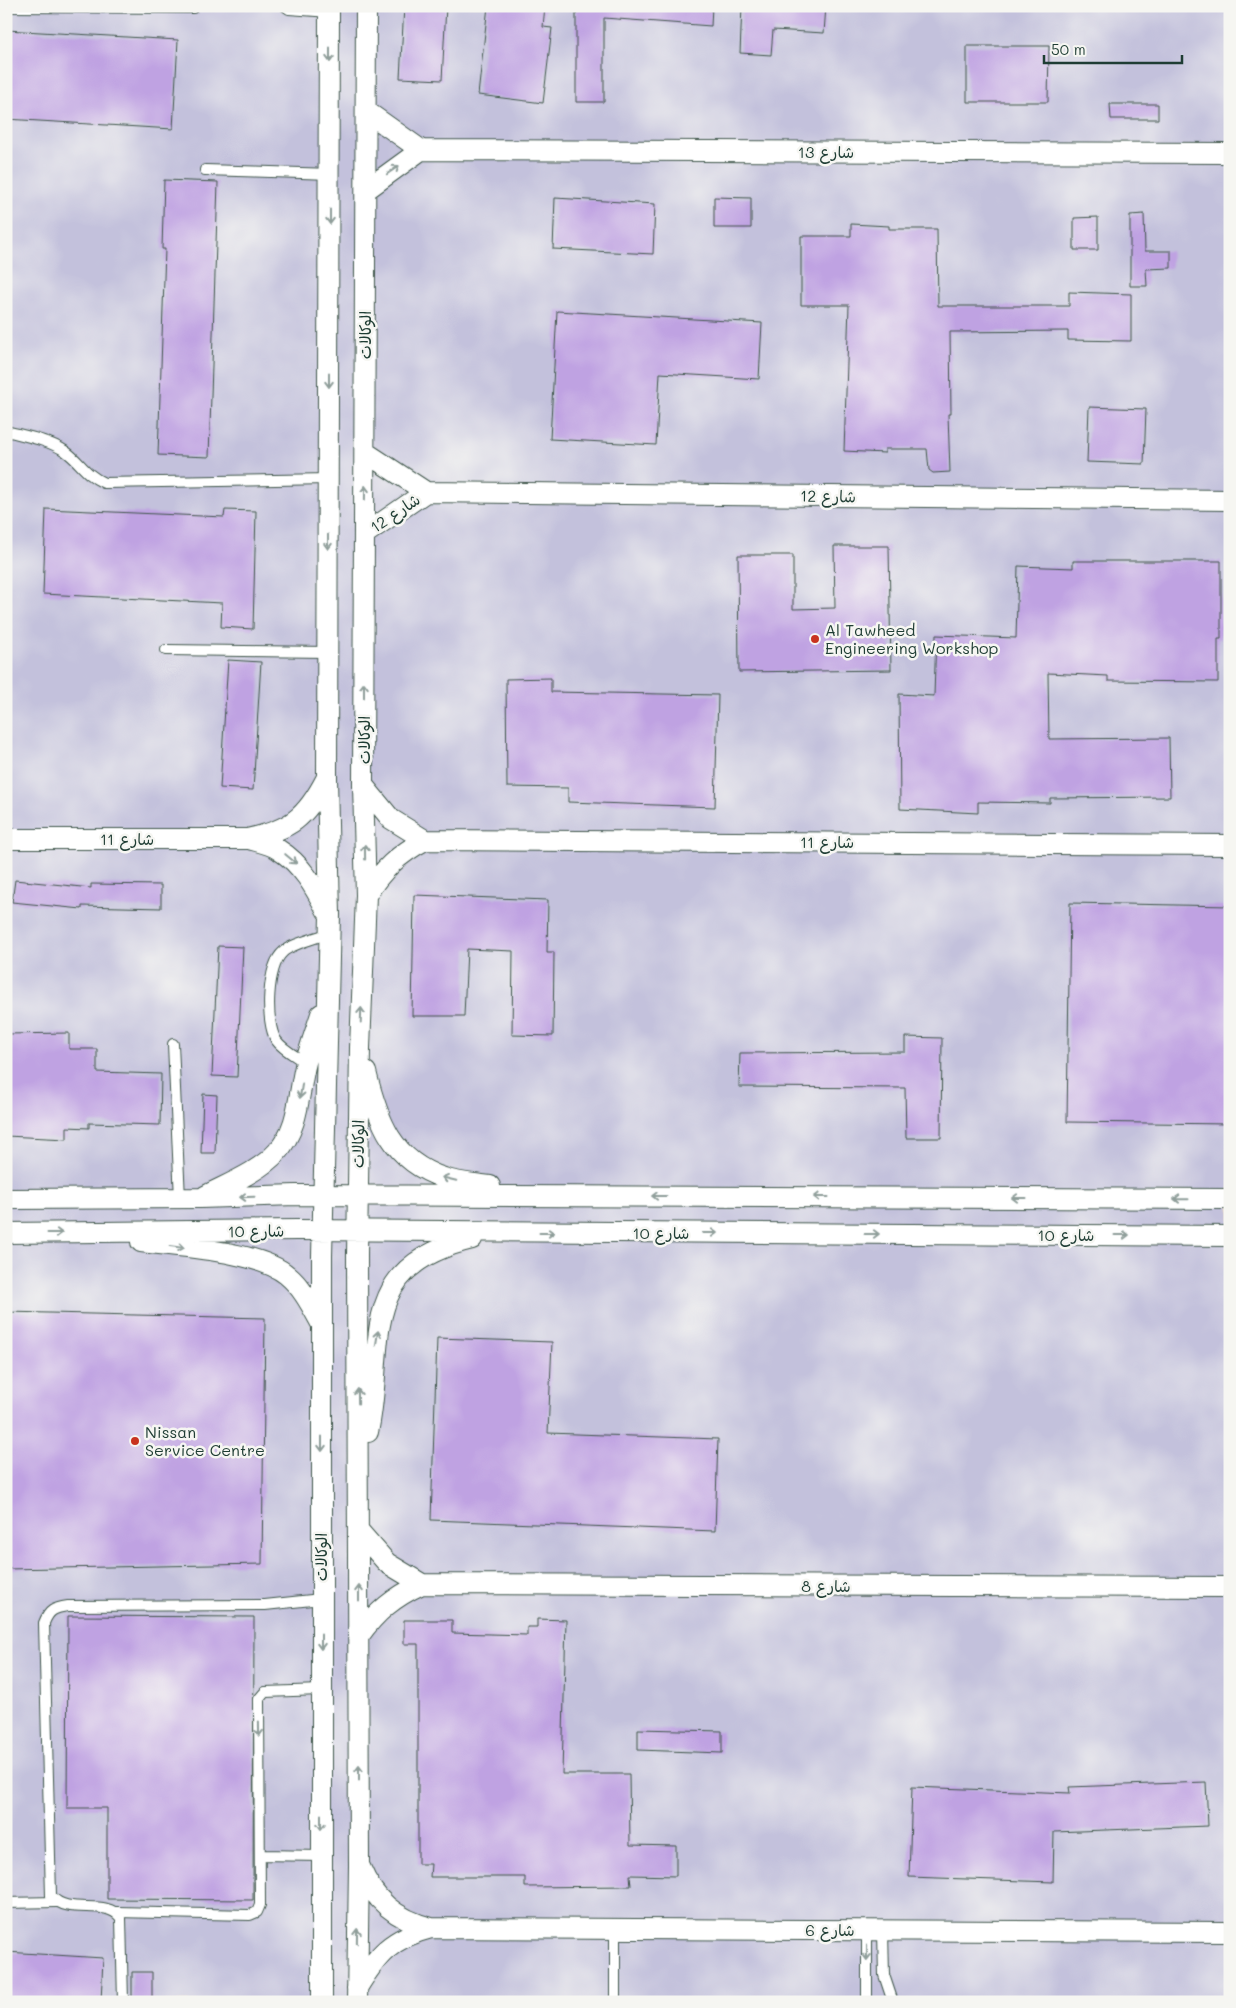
<svg xmlns="http://www.w3.org/2000/svg" width="1236" height="2008" viewBox="0 0 1236 2008" font-family="Mali,'Playpen Sans Arabic',sans-serif">
  <rect width="100%" height="100%" fill="#f6f6f2"/>
  <filter id="ink" filterUnits="userSpaceOnUse"><feTurbulence type="fractalNoise" baseFrequency=".02" numOctaves="2"/><feDisplacementMap in="SourceGraphic" scale="10" xChannelSelector="R" yChannelSelector="G"/><feConvolveMatrix kernelMatrix="1 2 1 2 8 2 1 2 1" color-interpolation-filters="sRGB"/></filter>
  <filter id="wash" filterUnits="userSpaceOnUse"><feTurbulence type="fractalNoise" baseFrequency=".0096" numOctaves="4" result="noise"/><feDisplacementMap in="SourceGraphic" scale="20" xChannelSelector="R" yChannelSelector="G"/><feGaussianBlur stdDeviation="1.12" result="paint"/><feColorMatrix in="noise" values="0 0 0 0 0 0 0 0 0 0 0 0 0 0 0 0 0 1.4 0 .05"/><feComposite in="paint" operator="in"/></filter>
  <g filter="url(#wash)">
    <rect width="100%" height="100%" fill="#f0debe"/>
    <path fill="#c3c1dc" d="M6,6H1230V2002H6Z"/>
    <g id="blocks">
      <path fill="#bfa2e2" d="M404,6H446L442,80L400,78Z
        M488,6H545L543,27L552,28L543,103L478,95Z
        M576,6H712L711,26L604,18V102H576Z
        M742,6H826L824,33L773,30L771,55L740,53Z
        M6,30L178,40L173,129L6,119Z
        M967,46H1049L1048,102H967Z
        M1110,104H1158V119H1111Z
        M164,180L218,182L209,457L158,455L165,249H162Z
        M714,197L751,198V228H714Z
        M555,198L655,204L653,254L553,249Z
        M1144,214L1145,251H1171V268L1146,269L1147,286H1130V215Z
        M1098,217V250H1074V218Z
        M851,224L889,226V229H937L938,306H1069V292L1131,294V341L1068,340V331L950,332L951,414H948L950,472L933,473L929,470L927,449H885V453L844,451L849,305H801V236H851Z
        M557,311L762,323L759,379L660,373L656,445L550,439Z
        M1089,407L1146,409L1144,464L1087,462Z
        M46,509L224,517L225,510L256,511L253,629L221,627L222,603L43,594Z
        M834,546H889L891,670L739,672L738,555H793V609L835,608Z
        M1073,561H1221V639H1218V682L1108,681V676L1048,673L1049,739L1169,738L1170,797L1050,798V803L978,802V813L900,809L899,694L934,696L936,635L1016,638L1018,566L1073,568Z
        M228,660L261,662L253,790L220,788Z
        M551,678V692L718,695L715,807L568,802V788L507,787L506,679Z
        M15,880L91,888V884L161,885V908L82,906V909L12,902Z
        M414,895L548,900L547,952H554L553,1036L512,1035L513,951L467,949L464,1016H412Z
        M1070,903L1230,906V1124L1067,1122Z
        M218,946L243,947L237,1077L212,1076Z
        M69,1033V1049H97V1072L161,1074L160,1125L89,1123V1128L67,1127V1139L6,1136V1034Z
        M905,1037L942,1038L941,1138H906L905,1088L739,1087L740,1053L905,1052Z
        M203,1094L217,1095L215,1153H201Z
        M6,1312L265,1318L262,1564L6,1569Z
        M437,1338L552,1342L548,1433L718,1439L715,1531L431,1520Z
        M68,1616L254,1617L253,1900L107,1899V1808H67Z
        M537,1619L566,1620L562,1774H629L630,1845L676,1846V1876L630,1875L631,1886L525,1887V1877H430L431,1864H418V1644H404V1620H452V1633L527,1635V1627H537Z
        M638,1729L722,1731V1753L638,1750Z
        M1206,1782L1208,1826L1054,1832L1053,1882L909,1877L912,1787L1070,1793L1069,1787Z
        M6,1952L103,1958L101,2002H6Z
        M132,1972H152V2002H132Z"/>
    </g>
  </g>
  <g filter="url(#ink)">
    <use href="#blocks" fill-opacity="0" stroke="#3e5549" stroke-width="1"/>
    <g fill="none" stroke-linecap="round" stroke-linejoin="round">
      <g stroke="#3e5549" stroke-width="12">
        <path id="lane" d="M285,6L289,9L330,12
          M6,7L193,8
          M205,170L331,174
          M6,431C25,436 49,440 65,451C80,461 84,474 104,483L329,479
          M166,650L328,652
          M173,1044L180,1199
          M306,1063C296,1056 283,1050 276,1040C265,1022 267,966 283,952C291,944 317,938 329,933
          M261,1855L321,1856
          M6,1903L56,1902
          M116,1912L250,1915L257,1912L260,1905L259,1699L265,1692L321,1690
          M615,1930V2002
          M883,1931L884,1975L893,2002
          M123,2002L121,1918C105,1897 69,1917 51,1896L44,1623C49,1610 54,1608 68,1606L265,1605L321,1599
          M867,2002V1931"/>
      </g>
      <g stroke="#3e5549" stroke-width="22">
        <path id="street" d="M366,111L421,150L1230,153
          M366,190L421,150
          M365,452L426,492L1230,500
          M365,534L426,492
          M363,785L391,819L425,840L1230,845
          M6,839H247C290,830 306,818 326,779
          M249,839C259,842 271,844 279,850C302,864 315,888 327,911
          M366,895C382,870 399,854 425,840
          M366,1072C378,1121 392,1161 444,1178C458,1183 475,1184 490,1186
          M205,1196C228,1184 259,1172 277,1152C300,1127 298,1093 306,1062C310,1046 316,1030 321,1014
          M6,1199L200,1198L296,1195L1230,1199
          M6,1233L298,1230L1230,1236
          M141,1242C179,1247 259,1251 287,1275C303,1288 312,1307 322,1325
          M368,1432C387,1344 353,1267 472,1239
          M359,1531L387,1563L422,1584
          M359,1636C376,1612 394,1597 422,1584L1230,1587
          M360,1867C374,1901 396,1919 431,1928L1230,1932
          M357,1988C377,1955 391,1938 431,1928
          M322,2002V1256L330,915L327,778L329,6
          M357,2002L359,1866L357,1255L360,1048L366,895L363,785L366,6"/>
      </g>
      <use href="#lane" stroke="#fff" stroke-width="10"/>
      <use href="#street" stroke="#fff" stroke-width="20"/>
    </g>
    <defs><path id="oneway-shaft" d="M-6 0H5M1.5-3L5.5 0L1.5 3" fill="none" stroke-width="1.6" stroke-linecap="round" stroke-linejoin="round" transform="scale(1.25)"/></defs>
    <g stroke="#8f9e9a">
      <use href="#oneway-shaft" transform="translate(330 55) rotate(90)"/>
      <use href="#oneway-shaft" transform="translate(393 170) rotate(-35)"/>
      <use href="#oneway-shaft" transform="translate(330 217) rotate(90)"/>
      <use href="#oneway-shaft" transform="translate(329 380) rotate(90)"/>
      <use href="#oneway-shaft" transform="translate(365 493) rotate(-89)"/>
      <use href="#oneway-shaft" transform="translate(328 542) rotate(90)"/>
      <use href="#oneway-shaft" transform="translate(364 690) rotate(-90)"/>
      <use href="#oneway-shaft" transform="translate(365 852) rotate(-91)"/>
      <use href="#oneway-shaft" transform="translate(291 859) rotate(40)"/>
      <use href="#oneway-shaft" transform="translate(361 1015) rotate(-88)"/>
      <use href="#oneway-shaft" transform="translate(301 1091) rotate(99)"/>
      <use href="#oneway-shaft" transform="translate(449 1179) rotate(-167)"/>
      <use href="#oneway-shaft" transform="translate(659 1196) rotate(-180)"/>
      <use href="#oneway-shaft" transform="translate(247 1197) rotate(178)"/>
      <use href="#oneway-shaft" transform="translate(821 1197) rotate(-180)"/>
      <use href="#oneway-shaft" transform="translate(1019 1198) rotate(-180)"/>
      <use href="#oneway-shaft" transform="translate(1181 1199) rotate(-179)"/>
      <use href="#oneway-shaft" transform="translate(55 1233)"/>
      <use href="#oneway-shaft" transform="translate(547 1233)"/>
      <use href="#oneway-shaft" transform="translate(710 1233)"/>
      <use href="#oneway-shaft" transform="translate(872 1234)"/>
      <use href="#oneway-shaft" transform="translate(1122 1235)"/>
      <use href="#oneway-shaft" transform="translate(177 1247) rotate(8)"/>
      <use href="#oneway-shaft" transform="translate(377 1338) rotate(-81)"/>
      <use href="#oneway-shaft" transform="translate(358 1396) rotate(-91)"/>
      <use href="#oneway-shaft" transform="translate(322 1444) rotate(90)"/>
      <use href="#oneway-shaft" transform="translate(359 1593) rotate(-90)"/>
      <use href="#oneway-shaft" transform="translate(321 1642) rotate(90)"/>
      <use href="#oneway-shaft" transform="translate(259 1729) rotate(89)"/>
      <use href="#oneway-shaft" transform="translate(359 1773) rotate(-90)"/>
      <use href="#oneway-shaft" transform="translate(321 1822) rotate(90)"/>
      <use href="#oneway-shaft" transform="translate(357 1936) rotate(-89)"/>
      <use href="#oneway-shaft" transform="translate(867 1953) rotate(91)"/>
    </g>
  </g>
  <g fill="#c8321e" stroke="#f6f6f2" stroke-width="2">
    <circle cx="815" cy="639" r="5"/>
    <circle cx="135" cy="1441" r="5"/>
  </g>
  <g text-anchor="middle" stroke-width="5" stroke-linejoin="round" paint-order="stroke">
    <g font-size="16" fill="#1f3d34" stroke="#f6f6f2">
      <text x="826" y="158">شارع 13</text>
      <text transform="translate(365 335) rotate(-90)" y="6">الوكالات</text>
      <text transform="translate(828 496) rotate(1)" y="6">شارع 12</text>
      <text transform="translate(395 513) rotate(-34)" y="6">شارع 12</text>
      <text transform="translate(364 740) rotate(-90)" y="6">الوكالات</text>
      <text x="127" y="845">شارع 11</text>
      <text x="827" y="848">شارع 11</text>
      <text transform="translate(358 1144) rotate(-89)" y="6">الوكالات</text>
      <text transform="translate(256 1231) rotate(-1)" y="6">شارع 10</text>
      <text x="661" y="1239">شارع 10</text>
      <text x="1066" y="1241">شارع 10</text>
      <text transform="translate(321 1557) rotate(-90)" y="6">الوكالات</text>
      <text x="826" y="1592">شارع 8</text>
      <text x="830" y="1936">شارع 6</text>
    </g>
    <g font-size="16" fill="#1f3d34" stroke="#f6f6f2" text-anchor="start">
      <text x="825" y="636">Al Tawheed<tspan x="825" dy="18">Engineering Workshop</tspan></text>
      <text x="145" y="1438">Nissan<tspan x="145" dy="18">Service Centre</tspan></text>
    </g>
  </g>
  <rect width="1236" height="2008" fill="none" stroke="#f6f6f2" stroke-width="25"/>
  <path d="M1044 55v8h138v-8" fill="none" stroke="#1f3d34" stroke-width="2.5"/>
  <text x="1051" y="55" font-size="15" fill="#1f3d34" stroke="#f6f6f2" stroke-width="4" paint-order="stroke">50 m</text>
</svg>
